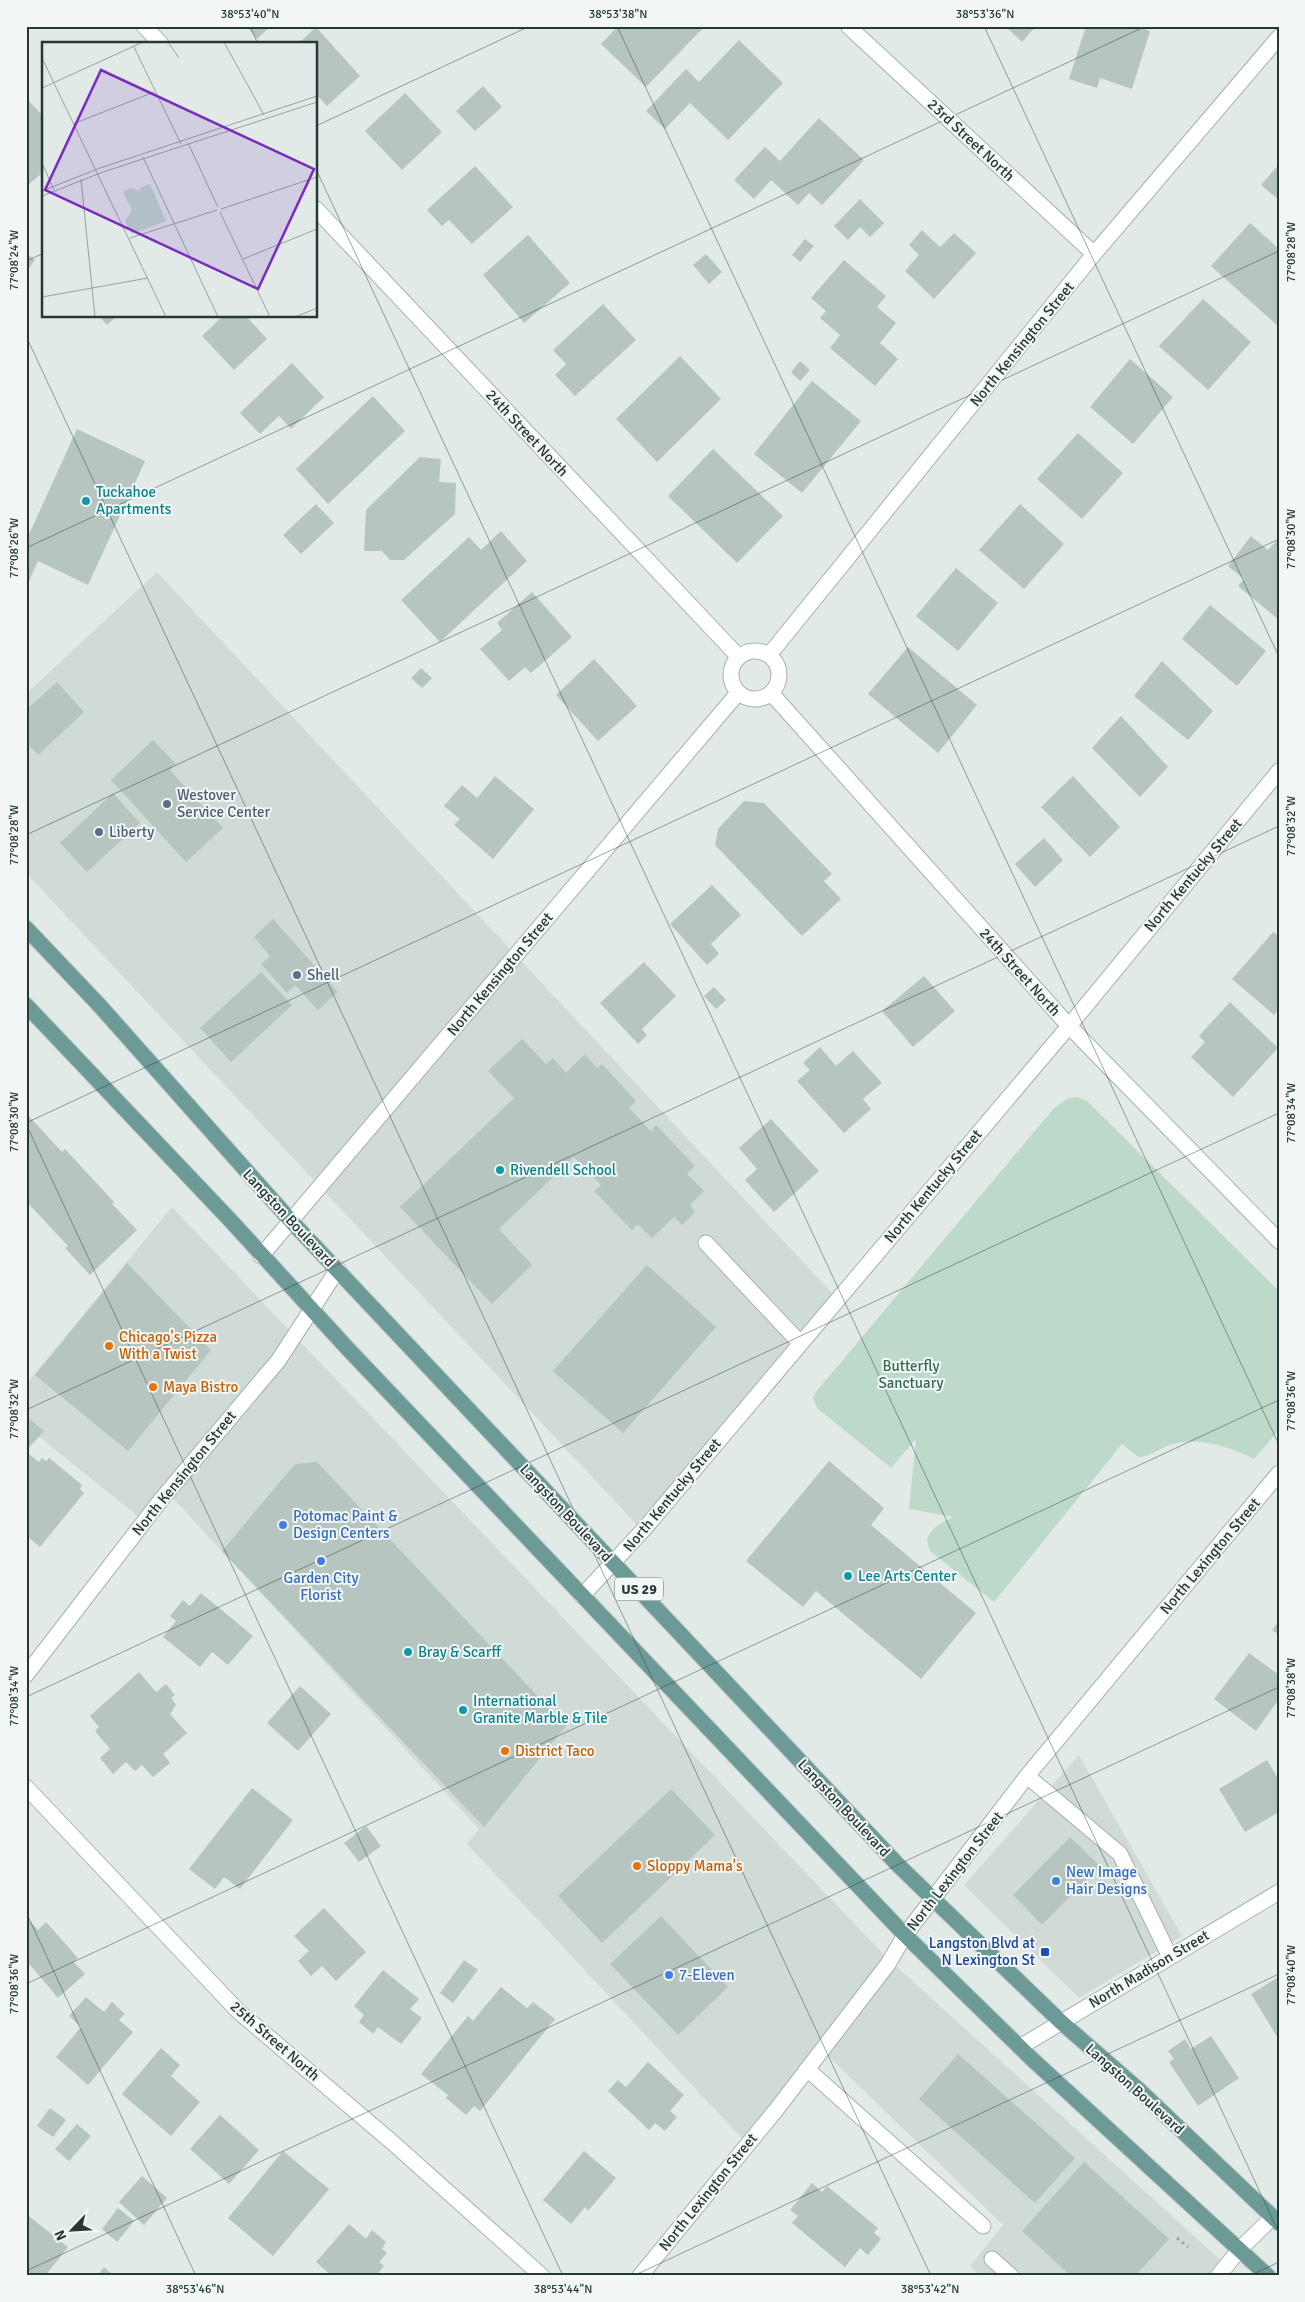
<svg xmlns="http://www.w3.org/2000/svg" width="1305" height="2302" viewBox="0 0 1305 2302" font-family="Signika,sans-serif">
  <rect width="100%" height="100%" fill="#e2eae8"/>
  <path fill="#d0dad7" d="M157,572L833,1294L639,1527L26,873V694Z
    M172,1207L887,1958L1226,2265L1216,2276H980L970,2266L1003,2225L827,2055L750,2147L467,1844L479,1829L170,1495L146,1523L26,1426V1384Z
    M1079,1755L1182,1936L1079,1998L964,1885Z"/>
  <path fill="#bdd9c9" d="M1077,1097L1087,1101L1279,1291V1430L1254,1459C1228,1446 1198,1436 1170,1445C1160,1448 1151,1456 1141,1457L1137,1456L1122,1444L994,1602L930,1551L927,1540C932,1526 942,1523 953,1517L909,1509L916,1439L891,1468L817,1408L813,1398L816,1392L1055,1107L1069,1098Z"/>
  <path fill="#b7c5c1" d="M246,26H271L257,39Z
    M618,26H705L646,87L601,44Z
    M1005,26H1036L1022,42Z
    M1086,26H1136L1150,31L1132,89L1100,78L1097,88L1069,79Z
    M316,27L360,76L327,106L316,94V44H298Z
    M739,40L783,83L728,140L690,103L665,129L646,111L686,69L699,82Z
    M483,86L502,107L475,131L456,111Z
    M405,93L442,132L402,170L365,131Z
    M26,98L44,117V171L26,187Z
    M819,118L864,160L822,205L809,193L798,205L771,180L754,199L734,180L765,147L780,161Z
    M1279,164V200L1261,185Z
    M475,166L513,207L472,244L449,220L442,226L427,210Z
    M860,199L884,223L870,237L860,227L848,240L834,226Z
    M1250,223L1279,249V327L1211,266Z
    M922,230L940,247L954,233L976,253L934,299L905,271L919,255L909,245Z
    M528,235L570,283L524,323L483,275Z
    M805,239L814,246L800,262L792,255Z
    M26,253L35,260L26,272Z
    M706,254L722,272L709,284L693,265Z
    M844,260L886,296L877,307L896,323L880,343L898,359L875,386L830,348L840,335L820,318L826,311L811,298Z
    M1203,299L1251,342L1208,390L1159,346Z
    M603,304L636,340L575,396L555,375L566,364L553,350Z
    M99,316H117L107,325Z
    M223,316H246L267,339L234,370L202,336Z
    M680,356L721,399L657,462L616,419Z
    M1130,359L1173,397L1133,444L1090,407Z
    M800,361L810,370L800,381L791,372Z
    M292,363L324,397L291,429L279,416L260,434L240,413Z
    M812,381L861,421L802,493L754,454Z
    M373,396L405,431L328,504L296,469Z
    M77,429L145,461L88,585L38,561L26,588V541Z
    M1078,433L1123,473L1082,519L1037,479Z
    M713,449L783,516L737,563L668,496Z
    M420,457L441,459L439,482L456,483L455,514L404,560H390L382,551H364L366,510Z
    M316,504L334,523L301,554L283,535Z
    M1020,504L1064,544L1024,589L979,550Z
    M501,531L527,561L440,642L401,600L469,537L481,550Z
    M1251,536L1268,550L1279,538V620L1238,586L1244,579L1228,566Z
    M956,568L998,603L958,651L916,616Z
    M532,592L572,637L531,673L525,667L509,681L480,649L502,630L497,623Z
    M1210,605L1266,651L1237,686L1182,639Z
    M908,647L977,705L938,753L868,694Z
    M594,659L637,706L598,741L556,695Z
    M1162,661L1213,711L1188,740L1134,696Z
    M421,668L432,678L422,688L411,678Z
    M57,682L84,712L38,755L26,742V710Z
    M1121,716L1168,767L1140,797L1092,748Z
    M153,740L176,764L170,770L223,828L186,862L111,780Z
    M495,776L534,809L493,859L454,825L460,819L444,806L462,785L477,798Z
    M1073,776L1120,827L1090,857L1041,807Z
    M113,793L140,823L87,872L60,843Z
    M744,801L764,803L832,874L824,881L841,899L802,936L715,845L718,829Z
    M1044,838L1063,860L1035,887L1015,864Z
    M712,885L741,915L711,944L719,954L707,965L670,924Z
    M273,919L338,992L318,1010L295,985L287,993L261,964L270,956L254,937Z
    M1273,932L1279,936V1009L1274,1015L1232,979Z
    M644,962L676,996L642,1029L647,1035L638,1044L600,1003Z
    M261,972L292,1005L231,1062L200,1028Z
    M924,976L955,1011L913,1047L882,1011Z
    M714,987L726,1000L716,1009L704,996Z
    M1230,1002L1278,1048L1233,1097L1191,1057L1205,1042L1199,1036Z
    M522,1039L546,1064L553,1058L566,1073L585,1054L597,1068L602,1064L636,1101L629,1108L651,1131L656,1125L695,1166L687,1174L704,1191L690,1205L695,1212L682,1225L674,1217L652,1238L638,1224L632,1230L594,1191L601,1185L574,1157L499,1229L532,1265L492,1304L400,1207L514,1098L488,1071Z
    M820,1047L836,1066L853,1051L882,1083L863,1099L871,1109L844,1133L797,1081L810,1070L803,1063Z
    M26,1113L62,1152L65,1149L114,1202L112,1204L137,1230L90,1275L65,1248L68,1246L26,1201Z
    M771,1119L819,1171L774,1212L745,1180L757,1169L739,1148Z
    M127,1263L211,1350L128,1451L35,1375Z
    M647,1265L716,1327L623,1433L553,1371Z
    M26,1416L44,1431L27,1450L26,1449Z
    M29,1454L39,1462L42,1458L46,1461L49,1458L82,1485L80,1489L84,1493L40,1547L26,1535V1458Z
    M829,1461L884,1508L871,1525L976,1613L921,1679L816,1591L803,1607L746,1561Z
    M317,1462L566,1726L484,1827L222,1551L295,1464Z
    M201,1593L253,1636L228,1665L212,1652L200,1667L163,1637L176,1621L170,1616L183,1600L190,1606Z
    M1279,1621V1635L1272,1630Z
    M1249,1653L1279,1675V1699L1256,1731L1214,1699Z
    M139,1672L156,1692L166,1684L175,1695L171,1698L176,1705L170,1714L187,1733L163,1754L170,1763L153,1777L142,1765L135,1771L126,1762L113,1774L100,1758L110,1749L95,1731L99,1727L90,1716Z
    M300,1686L331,1714L298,1751L267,1723Z
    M1267,1760L1279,1780V1812L1245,1832L1219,1789Z
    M252,1788L293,1820L240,1889L224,1877L215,1889L189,1869Z
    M671,1789L715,1835L602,1943L558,1896Z
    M366,1826L381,1846L359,1862L344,1843Z
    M1070,1837L1100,1866L1042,1925L1013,1895Z
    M324,1908L366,1952L336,1981L322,1966L311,1976L298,1961L309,1951L294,1936Z
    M661,1916L728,1987L678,2035L610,1964Z
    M26,1917L38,1930L46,1922L78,1958L74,1962L85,1974L58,1998L26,1960Z
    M464,1960L478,1970L453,2003L440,1993Z
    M383,1970L419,1999L410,2009L422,2018L401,2044L378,2027L373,2034L359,2022L364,2015L354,2006Z
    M1277,1978L1279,1981V2040L1251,1994Z
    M501,1987L527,2008L533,2002L555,2019L480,2111L474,2106L466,2115L446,2098L448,2095L421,2074L468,2016L473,2021Z
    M86,1997L104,2012L112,2002L125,2014L119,2020L133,2032L88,2085L56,2057L81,2027L69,2016Z
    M1211,2036L1239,2078L1198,2106L1169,2062L1174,2059L1168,2051L1185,2039L1191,2049Z
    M161,2048L180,2065L171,2076L200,2102L171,2136L122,2094Z
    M958,2054L1075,2158L1035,2203L919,2099Z
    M648,2062L684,2095L670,2111L677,2117L665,2131L655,2123L649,2130L608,2091L618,2080L626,2087Z
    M50,2108L66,2120L53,2137L37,2126Z
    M220,2115L259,2150L229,2184L190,2149Z
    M77,2124L91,2136L69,2161L55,2149Z
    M283,2151L329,2189L273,2256L228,2218Z
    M584,2151L616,2178L588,2211L585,2207L571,2224L543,2200Z
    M1084,2162L1169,2239L1135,2276H1071L1022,2231Z
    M142,2176L167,2198L144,2225L119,2202Z
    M812,2183L822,2192L827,2186L878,2228L874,2233L881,2239L868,2255L860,2248L845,2267L792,2223L798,2216L790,2210Z
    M118,2208L134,2221L117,2242L102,2229Z
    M26,2214L68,2247L45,2276H26Z
    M349,2224L366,2239L372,2230L386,2242L382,2249L387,2253L379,2262L384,2266L376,2276H332L316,2262Z
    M104,2267L114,2276H97Z"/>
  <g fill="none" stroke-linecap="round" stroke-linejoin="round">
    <g stroke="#a5b1af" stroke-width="17">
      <path id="minor" d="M144,26L161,44
        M848,26L1094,254
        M316,209L738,656
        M731 675a24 24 0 1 1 48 0a24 24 0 1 1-48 0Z
        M769,655L1094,254L1279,37
        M771,693L1069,1026L1279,1241
        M706,1243L800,1343
        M261,1256L738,693
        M582,1596L645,1528L1069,1026L1279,771
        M26,1675L160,1501L278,1361L338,1269
        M1027,1776L1120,1854L1170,1957
        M26,1787L238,2011L393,2143L542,2276
        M1020,2047L1279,1892
        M807,2069L983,2226
        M992,2259L1011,2276
        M640,2276L776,2110L888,1964L905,1935L1027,1776L1279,1473
        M1218,2276L1240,2249L1273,2217"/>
    </g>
    <g stroke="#bdc4c3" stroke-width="17">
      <path id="major" d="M26,928L100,1006L291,1221L899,1866L1061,2022L1139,2090L1279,2223
        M26,1005L231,1221L348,1349L905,1935L1033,2060L1268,2276"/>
    </g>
    <path stroke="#86aaa5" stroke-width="3" stroke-dasharray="2.5 4" stroke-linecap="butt" d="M1177,2238L1188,2247"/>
    <use href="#minor" stroke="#fff" stroke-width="15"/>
    <use href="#major" stroke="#6c9a97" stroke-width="15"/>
  </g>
  <path fill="none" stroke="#243937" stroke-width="1" stroke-opacity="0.45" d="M250,26L258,44M617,26L1279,1445M984,26L1279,657M316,126L530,26M316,169L1279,2233M26,261L44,253M26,336L931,2276M26,548L1146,26M26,835L1279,251M26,1123L1279,539M26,1124L563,2276M26,1410L1279,826M26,1697L1279,1113M26,1912L196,2276M26,1984L1279,1400M26,2271L1279,1687M633,2276L1279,1974M1249,2276L1279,2262"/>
  <g fill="#0f9aa8" stroke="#f2f7f5" stroke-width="2">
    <circle cx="86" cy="501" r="5"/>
    <circle cx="500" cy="1170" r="5"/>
    <circle cx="848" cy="1576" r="5"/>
    <circle cx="408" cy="1652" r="5"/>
    <circle cx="463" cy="1710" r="5"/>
  </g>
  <g fill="#5c6f8a" stroke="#f2f7f5" stroke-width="2">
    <circle cx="167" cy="804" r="5"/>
    <circle cx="99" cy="832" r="5"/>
    <circle cx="297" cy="975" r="5"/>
  </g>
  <g fill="#e8710a" stroke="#f2f7f5" stroke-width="2">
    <circle cx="109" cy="1346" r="5"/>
    <circle cx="153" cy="1387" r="5"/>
    <circle cx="505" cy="1751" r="5"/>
    <circle cx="637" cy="1866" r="5"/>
  </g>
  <g fill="#3f7fe0" stroke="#f2f7f5" stroke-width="2">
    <circle cx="283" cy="1525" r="5"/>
    <circle cx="321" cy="1561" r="5"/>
    <circle cx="1056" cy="1881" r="5"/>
    <circle cx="669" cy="1975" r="5"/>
  </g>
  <rect fill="#1a4fb4" stroke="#f2f7f5" stroke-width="2" x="1040" y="1947" width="10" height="10" rx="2.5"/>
  <g text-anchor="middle" stroke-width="4" stroke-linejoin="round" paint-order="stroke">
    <rect fill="#f2f7f5" stroke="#627270" stroke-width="1" x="615" y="1577.5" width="48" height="23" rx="4"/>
    <g font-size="14" font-weight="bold" fill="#243937">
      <text x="639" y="1594">US 29</text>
    </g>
    <g font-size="15" fill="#243937" stroke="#f2f7f5">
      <text transform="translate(971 140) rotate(43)" y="5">23rd Street North</text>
      <text transform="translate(1022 344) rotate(-51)" y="5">North Kensington Street</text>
      <text transform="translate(527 433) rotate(47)" y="5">24th Street North</text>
      <text transform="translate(1193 875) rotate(-50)" y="5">North Kentucky Street</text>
      <text transform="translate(1020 972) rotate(48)" y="5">24th Street North</text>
      <text transform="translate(500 974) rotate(-50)" y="5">North Kensington Street</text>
      <text transform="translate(933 1186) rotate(-50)" y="5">North Kentucky Street</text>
      <text transform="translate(289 1218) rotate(47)" y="5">Langston Boulevard</text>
      <text transform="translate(184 1473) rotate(-51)" y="5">North Kensington Street</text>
      <text transform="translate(672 1495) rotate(-50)" y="5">North Kentucky Street</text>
      <text transform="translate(566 1513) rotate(47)" y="5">Langston Boulevard</text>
      <text transform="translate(1210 1556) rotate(-50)" y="5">North Lexington Street</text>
      <text transform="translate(844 1808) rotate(47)" y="5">Langston Boulevard</text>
      <text transform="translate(955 1871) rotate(-52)" y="5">North Lexington Street</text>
      <text transform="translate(1149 1969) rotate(-31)" y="5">North Madison Street</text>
      <text transform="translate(275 2041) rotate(41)" y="5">25th Street North</text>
      <text transform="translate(1135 2089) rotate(42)" y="5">Langston Boulevard</text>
      <text transform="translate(708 2192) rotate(-51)" y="5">North Lexington Street</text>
    </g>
    <g font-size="15" fill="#0d838f" stroke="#f2f7f5" text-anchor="start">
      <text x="96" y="497">Tuckahoe<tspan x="96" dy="17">Apartments</tspan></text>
      <text x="510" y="1175">Rivendell School</text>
      <text x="858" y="1581">Lee Arts Center</text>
      <text x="418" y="1657">Bray &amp; Scarff</text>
      <text x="473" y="1706">International<tspan x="473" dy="17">Granite Marble &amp; Tile</tspan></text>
    </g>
    <g font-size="15" fill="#4e5e75" stroke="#f2f7f5" text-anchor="start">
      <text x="177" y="800">Westover<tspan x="177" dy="17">Service Center</tspan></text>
      <text x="109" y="837">Liberty</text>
      <text x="307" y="980">Shell</text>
    </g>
    <g font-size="15" fill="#c56008" stroke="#f2f7f5" text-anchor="start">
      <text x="119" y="1342">Chicago's Pizza<tspan x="119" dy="17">With a Twist</tspan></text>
      <text x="163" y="1392">Maya Bistro</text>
      <text x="515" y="1756">District Taco</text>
      <text x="647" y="1871">Sloppy Mama's</text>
    </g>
    <g font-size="15" fill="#336b52" stroke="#f2f7f5">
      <text x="911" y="1371">Butterfly<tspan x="911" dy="17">Sanctuary</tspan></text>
    </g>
    <g font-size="15" fill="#366cbe" stroke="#f2f7f5" text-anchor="start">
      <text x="293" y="1521">Potomac Paint &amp;<tspan x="293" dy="17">Design Centers</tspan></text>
      <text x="321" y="1583" text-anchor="middle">Garden City<tspan x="321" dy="17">Florist</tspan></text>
      <text x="1066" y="1877">New Image<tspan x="1066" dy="17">Hair Designs</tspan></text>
      <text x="679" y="1980">7-Eleven</text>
    </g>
    <g font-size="15" fill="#164399" stroke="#f2f7f5" text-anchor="end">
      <text x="1035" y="1948">Langston Blvd at<tspan x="1035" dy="17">N Lexington St</tspan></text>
    </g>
  </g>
  <g transform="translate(42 42)">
    <rect width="275" height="275" fill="#e2eae8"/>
    <path d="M108,142L124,179L90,192L83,180L90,168L81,150L89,146L99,149L98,146Z" fill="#bdd9c9"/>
    <path fill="none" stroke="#96a3a1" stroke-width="1" d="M126,0L137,16M182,0L222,73M92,5L139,102M0,16L124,275M0,46L101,0M31,82L112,50M146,101L176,165M101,115L176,275M0,121L12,148M39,137L53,275M0,149L58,126L275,54M0,154L61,130L275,60M179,167L275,135M178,170L228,275M88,196L175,168M201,217L275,187M0,255L106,236M253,275L275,266"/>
    <path fill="#7b2cbf" fill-opacity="0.15" stroke="#7b2cbf" stroke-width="2.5" d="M59,28L272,127L216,247L3,148Z"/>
    <rect width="275" height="275" fill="none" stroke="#243937" stroke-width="2.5"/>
  </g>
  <rect width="1305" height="2302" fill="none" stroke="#f2f7f5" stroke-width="55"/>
  <g transform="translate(72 2230) rotate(245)" stroke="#f2f7f5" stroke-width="4" paint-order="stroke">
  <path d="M0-4L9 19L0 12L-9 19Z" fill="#243937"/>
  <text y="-8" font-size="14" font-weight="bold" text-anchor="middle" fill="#243937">N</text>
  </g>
  <rect x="28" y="28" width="1250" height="2246" fill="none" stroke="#243937" stroke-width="2"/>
  <g font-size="12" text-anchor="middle" fill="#243937">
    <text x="250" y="18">38°53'40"N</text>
    <text x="618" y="18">38°53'38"N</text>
    <text x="985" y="18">38°53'36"N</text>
    <text transform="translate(1291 252) rotate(-90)" y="4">77°08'28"W</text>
    <text transform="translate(14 260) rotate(-90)" y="4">77°08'24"W</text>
    <text transform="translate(1291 539) rotate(-90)" y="4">77°08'30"W</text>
    <text transform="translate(14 548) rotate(-90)" y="4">77°08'26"W</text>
    <text transform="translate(1291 826) rotate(-90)" y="4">77°08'32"W</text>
    <text transform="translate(14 835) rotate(-90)" y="4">77°08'28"W</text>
    <text transform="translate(1291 1113) rotate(-90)" y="4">77°08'34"W</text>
    <text transform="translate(14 1122) rotate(-90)" y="4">77°08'30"W</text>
    <text transform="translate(1291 1401) rotate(-90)" y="4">77°08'36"W</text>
    <text transform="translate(14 1409) rotate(-90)" y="4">77°08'32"W</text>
    <text transform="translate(1291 1688) rotate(-90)" y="4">77°08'38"W</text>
    <text transform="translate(14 1696) rotate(-90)" y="4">77°08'34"W</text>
    <text transform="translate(1291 1975) rotate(-90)" y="4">77°08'40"W</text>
    <text transform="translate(14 1984) rotate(-90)" y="4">77°08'36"W</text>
    <text x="195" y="2293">38°53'46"N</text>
    <text x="563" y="2293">38°53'44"N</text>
    <text x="930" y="2293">38°53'42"N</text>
  </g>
</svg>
